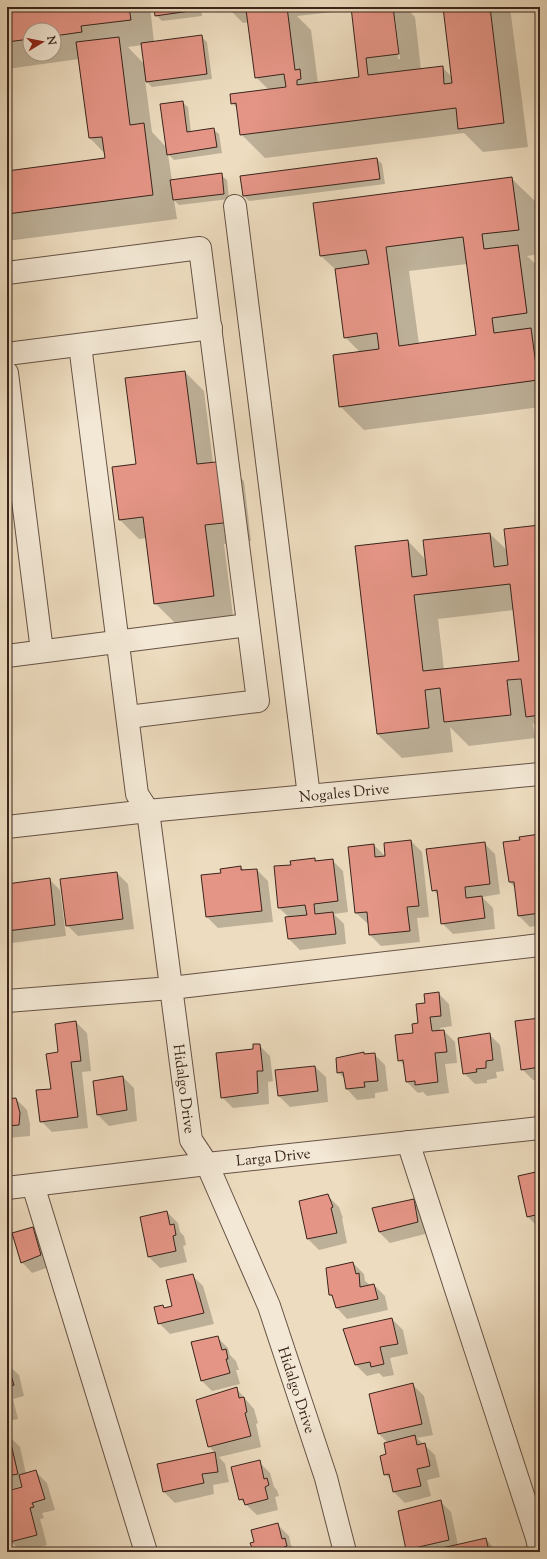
<svg xmlns="http://www.w3.org/2000/svg" width="547" height="1559" viewBox="0 0 547 1559" font-family="'Sorts Mill Goudy',serif">
  <rect width="100%" height="100%" fill="#eddcbf"/>
  <filter id="stains"><feTurbulence type="fractalNoise" baseFrequency=".005" numOctaves="4"/><feColorMatrix values="0 0 0 0 .2 0 0 0 0 .09 0 0 0 0 .02 0 0 0 .5 -.17"/></filter>
  <radialGradient id="worn" r=".72"><stop offset=".6" stop-color="#630" stop-opacity="0"/><stop offset="1" stop-color="#630" stop-opacity=".3"/></radialGradient>
  <path fill="#0003" fill-rule="evenodd" d="M7,7H150L154,42L201,36L207,42L212,79L152,87L145,80L152,132L167,148L182,102L188,107L191,132L213,129L219,134L222,153L174,160L168,154L172,181L221,175L227,180L229,199L179,205L174,200L177,219L7,241V152L10,172L106,159L105,154L90,138L79,59L7,69ZM30,30H54V54H30ZM142,45L144,64L128,47Z
    M155,7H201L202,16L162,21L156,15Z
    M227,7H405L415,17L421,70L442,67L453,78L444,7H510L528,147L483,152L464,133L265,158L241,134L238,109L232,103L269,90L256,77L249,22L243,23ZM352,10L361,78L318,83L311,30L297,16ZM393,18H395L400,59H398Z
    M377,159L382,164L385,184L249,201L244,196L241,177Z
    M511,178L536,202L540,235V254L527,256L540,268V407L364,430L340,406L360,352L345,337L336,270L321,256ZM467,264L477,336L419,344L409,271Z
    M185,372L204,391L213,463L224,462L244,481L251,541L224,544L233,616L175,623L155,603L147,538L139,539L120,520L137,465Z
    M540,526V730L533,723L535,738L469,746L450,727L453,752L402,758L377,734L408,541L426,560L490,534L508,551ZM514,610L520,661L444,670L438,619Z
    M540,835V925L530,927L519,916L515,888L510,882L521,841Z
    M411,841L422,852L429,917L417,918L420,942L381,946L370,935L369,923H367L356,913L374,845L387,858Z
    M484,843L495,854L500,894L482,897L493,908L495,929L453,934L442,923L439,896L433,890Z
    M315,859L317,862L332,860L343,871L348,912L334,914L344,924L346,944L300,950L289,939L290,918L279,908L292,865Z
    M241,867L245,871L257,870L268,881L273,922L218,928L207,917L202,876L222,874Z
    M117,873L128,884L134,929L78,936L67,925Z
    M49,879L60,890L66,936L12,943L7,938V885Z
    M438,993L449,1004L452,1026L440,1028L441,1031H444L455,1042L457,1063L445,1064L449,1093L427,1096L423,1092L418,1093L407,1082L405,1066L399,1060L419,1024L426,1003Z
    M540,1019V1079L533,1080L522,1069Z
    M76,1022L87,1033L91,1071L82,1072L88,1128L52,1132L41,1121L52,1090L59,1053Z
    M489,1034L500,1045L504,1071L496,1072L497,1078L487,1080V1083L475,1084L464,1073Z
    M259,1045L270,1056L273,1081L268,1082L269,1104L233,1108L222,1097L254,1049Z
    M363,1053L365,1055L374,1054L385,1065L388,1091L375,1093V1098L357,1100L347,1089L345,1079L338,1072Z
    M315,1067L326,1077L328,1102L290,1107L279,1096L276,1071Z
    M123,1077L134,1088L137,1121L109,1126L98,1115L94,1082Z
    M16,1099L27,1110L30,1124V1136L7,1138V1100Z
    M540,1172V1228H539L528,1217L519,1177Z
    M328,1196L339,1207L343,1218H342L347,1243L319,1250L308,1239Z
    M414,1200L425,1211L429,1233L390,1243L379,1232L373,1209Z
    M167,1212L178,1223L180,1232L184,1236L186,1245L183,1246L187,1262L160,1268L149,1257L141,1217Z
    M32,1229L43,1240L52,1266L32,1273L22,1262Z
    M353,1263L364,1274L365,1281L370,1285H374L385,1296L388,1310L347,1319L337,1308L335,1299L330,1295Z
    M192,1275L203,1286L214,1324L170,1334L159,1323L163,1306L166,1309L173,1307Z
    M392,1319L403,1330L408,1354L390,1358L394,1375L383,1377L379,1373L367,1376L356,1365Z
    M217,1337L228,1348L230,1355L236,1361L239,1370H236L240,1384L212,1391L201,1380Z
    M7,1364L19,1375L24,1396L13,1399L18,1419L7,1421Z
    M413,1385L424,1396L433,1435L417,1438L435,1455L440,1477L427,1480L431,1496L405,1503L394,1492L392,1481L385,1474L388,1443L379,1434Z
    M236,1388L254,1409L258,1423L256,1424L261,1447L219,1457L225,1464L229,1482L213,1485L214,1494L175,1503L164,1492L158,1465L215,1453L209,1446Z
    M7,1436H9L20,1447L26,1474L36,1472L47,1483L55,1510L42,1513L44,1518L40,1519L47,1545L22,1552L10,1541L7,1528V1492L23,1488V1486L7,1490Z
    M259,1462L270,1473L274,1487L277,1490L279,1496L275,1497L278,1510L257,1515L240,1499Z
    M440,1501L451,1512L458,1545L486,1539L497,1552H409L407,1550Z
    M278,1525L289,1536L291,1545L296,1552H257L252,1547L255,1542Z"/>
  <path fill="#e59586" stroke="#39241c" fill-rule="evenodd" d="M7,7H129L131,20L81,26L82,32L54,36V30H30V39L7,42Z
    M154,7H197V10L155,16Z
    M269,7H287L295,70L300,69L301,79L297,80V85L359,77L351,7H393L399,54L366,58L368,75L443,66L444,84L452,83L443,7H490L504,123L458,129L456,108L240,135L236,103L231,104L230,94L286,87L284,74L255,78L246,10Z
    M202,35L207,74L146,82L141,43Z
    M119,37L130,125L144,123L153,195L7,214V171L105,158L102,137L89,138L76,42Z
    M183,101L187,132L214,128L217,147L167,155L160,104Z
    M377,158L380,179L243,196L240,176Z
    M222,173L224,194L173,200L170,180Z
    M512,177L519,230L482,234L484,249L518,245L527,313L492,318L494,333L531,328L538,380L339,407L333,355L379,349L377,333L344,338L335,269L369,264L366,250L320,256L313,203ZM463,237L476,335L399,346L386,247Z
    M185,371L197,464L225,461L232,522L205,525L214,596L154,604L143,517L119,520L112,467L136,464L125,378Z
    M540,525V715L526,717L521,679L507,680L511,715L444,722L440,688L425,690L429,728L377,734L355,546L408,540L412,577L427,575L423,540L490,533L494,567L508,565L504,529ZM510,584L519,661L423,671L414,595Z
    M540,834V913L518,916L514,882H509L503,842L520,840L519,837Z
    M411,840L419,906L407,907L410,931L369,935L367,912L355,913L348,847L374,844L375,857L385,856L384,843Z
    M485,842L490,884L465,887L466,898L482,896L485,918L441,924L437,890L432,891L426,849Z
    M315,858V861L333,859L338,901L314,904L315,914L333,912L336,934L288,939L285,917L307,915L305,905L278,908L274,866L291,865L290,861Z
    M241,866V870L257,869L262,911L206,917L201,875L221,873L220,869Z
    M117,872L123,919L66,926L60,879Z
    M50,878L55,925L7,931V884Z
    M439,992L441,1016L430,1017L432,1031L444,1030L447,1052L435,1053L438,1082L415,1085V1081L406,1082L403,1060L398,1061L395,1035L413,1033L412,1024L418,1023L416,1004L425,1003L424,994Z
    M540,1018V1067L521,1070L515,1021Z
    M76,1021L81,1061L71,1062L78,1117L40,1122L36,1090L51,1089L46,1054L58,1052L55,1024Z
    M490,1033L493,1060L486,1061V1068L476,1069L477,1072L463,1074L458,1038Z
    M253,1044H260L263,1071H257L258,1093L221,1098L216,1053L253,1049Z
    M364,1052V1054L375,1053L378,1081L364,1082L365,1087L346,1089L343,1072L337,1073L336,1058Z
    M315,1066L318,1091L278,1096L275,1070Z
    M123,1076L127,1110L97,1115L93,1081Z
    M16,1098L20,1113L19,1125L7,1126V1099Z
    M540,1171V1214L527,1217L518,1176Z
    M328,1194L333,1207L331,1208L337,1233L307,1239L299,1201Z
    M414,1199L418,1222L379,1232L372,1208Z
    M167,1211L170,1225L174,1224L176,1235L173,1236L176,1251L148,1257L140,1217Z
    M33,1227L41,1255L21,1263L12,1233Z
    M353,1262L356,1274L359,1273L360,1287L374,1284L378,1299L336,1308L332,1295H329L326,1268Z
    M193,1274L204,1313L158,1324L154,1307L163,1305L164,1308L172,1306L166,1280Z
    M392,1318L398,1344L380,1347L384,1364L371,1367L370,1362L355,1365L343,1329Z
    M218,1336L222,1350L226,1349L228,1359H226L230,1373L201,1381L191,1342Z
    M7,1363L14,1385L7,1387Z
    M413,1383L422,1424L378,1434L369,1394Z
    M237,1387L239,1398L244,1397L247,1412L245,1413L251,1436L208,1447L196,1400Z
    M7,1435H9L18,1474L7,1476Z
    M415,1435L417,1445L425,1443L430,1466L417,1469L421,1486L393,1492L389,1474L384,1475L380,1456L386,1454L384,1443Z
    M215,1452L218,1472L202,1474L204,1483L163,1492L157,1464Z
    M260,1460L264,1479L267,1478L269,1485L265,1487L268,1499L245,1505L243,1499L239,1500L231,1467Z
    M36,1470L45,1499L32,1503L34,1507L30,1508L37,1535L10,1542L7,1532V1491L22,1487L19,1475Z
    M441,1500L449,1540L406,1550L398,1511Z
    M278,1523L282,1539L285,1538L287,1546L284,1547L285,1552H256L255,1547L252,1548L250,1543L254,1542L251,1530Z
    M486,1538L489,1552H442V1548Z"/>
  <g fill="none" stroke-linecap="round" stroke-linejoin="round">
    <g stroke="#665245" stroke-width="24">
      <g id="minor">
        <path d="M235,206L309,796"/>
        <path d="M7,273L200,248L258,701L128,717"/>
        <path id="s1" d="M80,345L137,794L148,811L191,1140L207,1164L269,1306L326,1478L345,1552"/>
        <path d="M7,354L211,328"/>
        <path d="M7,373L42,651"/>
        <path d="M7,656L248,625"/>
        <path id="s2" d="M7,827L148,811L540,774"/>
        <path d="M7,1001L171,988L540,945"/>
        <path d="M408,1142L537,1538L540,1552"/>
        <path d="M33,1185L146,1552"/>
        <path id="s3" d="M7,1188L207,1164L540,1128"/>
      </g>
    </g>
    <use href="#minor" stroke="#f3e8d5" stroke-width="22"/>
  </g>
  <g text-anchor="middle" stroke-width="3.5" stroke-linejoin="round" paint-order="stroke">
    <g font-size="15" fill="#39241c" stroke="#f3e8d5">
      <text dy="5" stroke="none"><textPath href="#s2" startOffset="339">Nogales Drive</textPath></text>
      <text dy="5" stroke="none"><textPath href="#s1" startOffset="753">Hidalgo Drive</textPath></text>
      <text dy="5" stroke="none"><textPath href="#s3" startOffset="268">Larga Drive</textPath></text>
      <text dy="5" stroke="none"><textPath href="#s1" startOffset="1077">Hidalgo Drive</textPath></text>
    </g>
  </g>
  <rect width="547" height="1559" fill="none" stroke="#eddcbf" stroke-width="24"/>
  <rect x="8" y="8" width="531" height="1543" fill="none" stroke="#39241c" stroke-width="2"/>
  <rect x="12" y="12" width="523" height="1535" fill="none" stroke="#39241c"/>
  <g transform="translate(42 42) rotate(80)"><circle r="19" fill="#f3e8d5" stroke="#a99a8b"/>
  <path d="M0-3L7 15L0 10L-7 15Z" fill="#8f2418"/>
  <text y="-6" font-size="11" font-weight="bold" text-anchor="middle" fill="#39241c">N</text>
  </g>
  <rect width="100%" height="100%" filter="url(#stains)"/>
  <rect width="100%" height="100%" fill="url(#worn)"/>
</svg>
